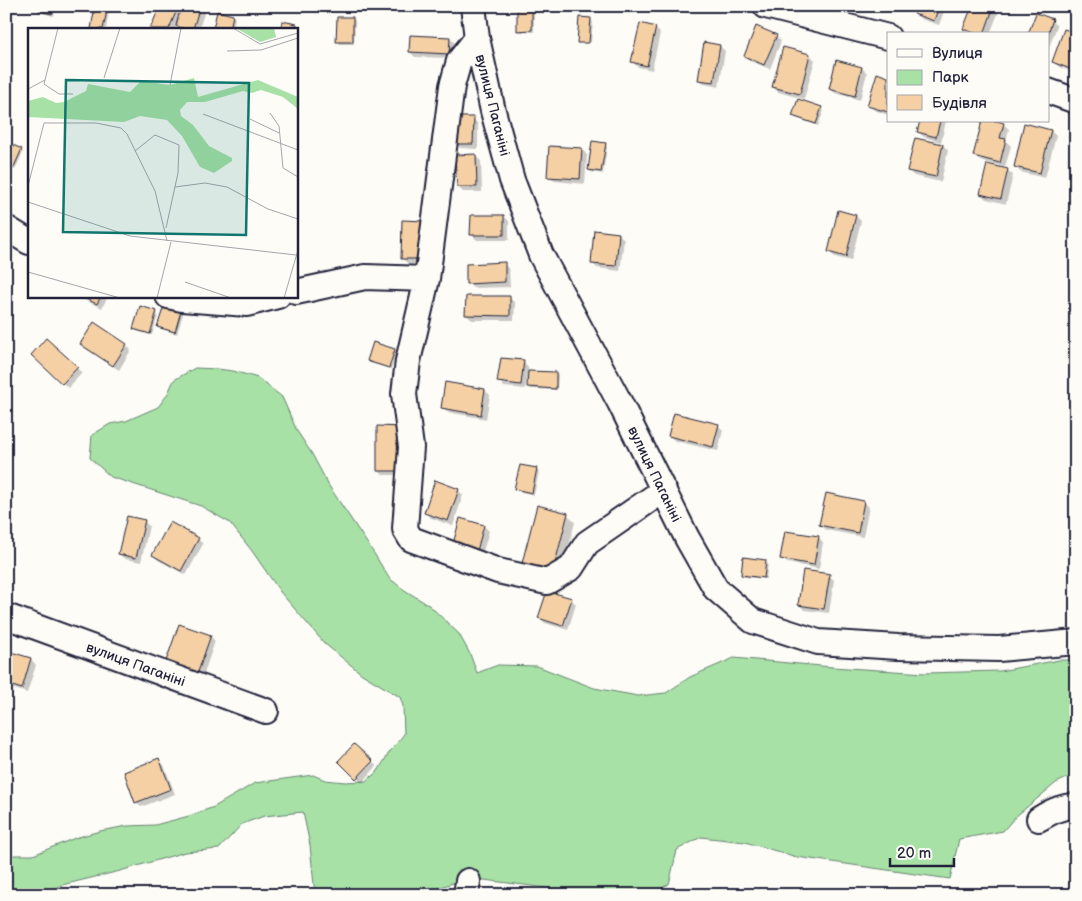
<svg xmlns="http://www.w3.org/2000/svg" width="1082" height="901" viewBox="0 0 1082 901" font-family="'Balsamiq Sans',sans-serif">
  <rect width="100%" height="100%" fill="#fdfcf7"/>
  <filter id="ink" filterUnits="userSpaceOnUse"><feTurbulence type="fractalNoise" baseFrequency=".02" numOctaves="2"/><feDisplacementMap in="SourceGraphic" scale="10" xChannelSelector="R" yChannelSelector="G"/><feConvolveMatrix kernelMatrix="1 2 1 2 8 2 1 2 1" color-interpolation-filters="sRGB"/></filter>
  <g filter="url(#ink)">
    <path fill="#a8e1a6" stroke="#658270" d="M195,368L217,369L233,371L258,378L282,397L297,431L312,454L329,486L375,555L389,578L403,589L430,606L459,634L470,654L477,673L498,665L537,666L594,688L638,696L666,693L690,677L734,658L832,667L925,673L1000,671L1059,660H1076V774L1056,783L1015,817L1003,831L959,839L950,879L797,857L745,842L701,837L677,850L669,884L648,895H604L468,878L438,888L436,895H315L310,845L303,812L264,816L242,824L219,849L185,852L120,871L62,885L37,895H6V855H33L75,838L100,831L127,826L155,825L189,816L214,807L255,783L313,775L325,780L345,782L366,781L378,771L389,753L404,734L403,706L400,697L362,674L325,644L281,593L252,551L230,523L201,506L111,477L90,458L92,435L110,424L126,421L158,407L167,395L174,380Z"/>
    <path fill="#0003" d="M6,6H9L6,19Z
      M41,6H56L54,16L42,13L40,10Z
      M161,6H173L177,8L181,12L183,6L206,7L199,29H180L177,26L176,29H152Z
      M918,6H946L939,25L921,19L915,14Z
      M973,6H1001L990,34H970L965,28Z
      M107,7L109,10L106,29H92Z
      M532,8L534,10V32H521L519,30Z
      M218,13L233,16L235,18L233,29H214Z
      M353,18L355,21L354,44H340L338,41Z
      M591,19L593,22L591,42L579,41Z
      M1052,21L1057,26L1048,50V34H1030Z
      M296,25L301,30L296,56V29H282Z
      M655,28L660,33L652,70L638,67L632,62Z
      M1076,35V73L1059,67L1053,62Z
      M776,36L781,41L770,69L750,61L745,56Z
      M450,38L455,43L454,58L415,57L410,52Z
      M720,46L725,51L719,87L704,84L699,79Z
      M784,48L810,55L815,60L804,99L778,92L773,87Z
      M837,62L862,68L867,73L860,100L835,93L830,88Z
      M878,75L888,78V115L874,110L869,105Z
      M821,108L824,110L818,126L796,118L793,116Z
      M473,119L478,124V149L460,148L455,143Z
      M921,121H946L941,142L924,137L918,132Z
      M1003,124L1009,129L1006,141L1011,146L1005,167L980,161L975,156Z
      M1051,131L1056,136L1045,178L1020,172L1015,166Z
      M605,144L607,147L603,174L591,172L589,170Z
      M943,145L948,150L941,182L914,176L909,171Z
      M582,149L587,155L585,184L554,181L549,176Z
      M21,150L23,152L15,170L6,166Z
      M475,156L481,161L482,192H463L458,187Z
      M1007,170L1013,175L1006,204L986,199L981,194Z
      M504,216L509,221V240H477L472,235Z
      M856,216L861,221L851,261L835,257L829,252Z
      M403,222L429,264H408L403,259Z
      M619,234L624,239L620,271L597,268L592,263Z
      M504,264L509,269L510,287L473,288L468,283Z
      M76,296H108L102,308Z
      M509,297L515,303L514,320H472L466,315Z
      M164,307L181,312L183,314L177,334L161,329L158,326Z
      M156,312L158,315L152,335L136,331L134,328Z
      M46,340L82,373L68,388L33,355Z
      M81,344L126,345L131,350L119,370L86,349Z
      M395,350L397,352L391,369L370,363L368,361Z
      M523,362L528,367V372L556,373L558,375L557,390L531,389L528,387L529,379H527L525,389L504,387L499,381Z
      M485,390L490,395L486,419L447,412L442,407Z
      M718,425L723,430L718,451L675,441L670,436Z
      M379,428L407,475H383L378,470Z
      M537,470L539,472L534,495L518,491L516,489Z
      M458,490L463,495L453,526L431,518L426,513Z
      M864,502L869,507L863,537L826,530L821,525Z
      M567,514L575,522L560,582L530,574Z
      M144,521L149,526L141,562L125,559L119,554Z
      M484,526L489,531L482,555L459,549Z
      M818,537L823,542L819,569L787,563L782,558Z
      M198,539L203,544L186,575L158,560L153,555Z
      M766,562L768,564L766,579L744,577L742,575Z
      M829,575L834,580L829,613L804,610L799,604Z
      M571,599L576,604L568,630L545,623L540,618Z
      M210,636L215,641L203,676L173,666L167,661Z
      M12,654L31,659L36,665L27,693L8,687L6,685V671Z
      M354,746L377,766L362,783L340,761Z
      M159,760L164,765L175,794L141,807L136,802Z
      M1074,833H1076V845L1074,844Z"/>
    <path fill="#f4d0a4" stroke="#22223b" d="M40,6H54L52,14L39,11Z
      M95,6H108L103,29H91Z
      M160,6L178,7L169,29H150Z
      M181,6H200L193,29H185L176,26Z
      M917,6H939L934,21L914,14Z
      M972,6H994L984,34H977L963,29Z
      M517,7H532V30L517,31Z
      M217,11L233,15L230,29H213Z
      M1036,13L1053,19L1048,34H1028Z
      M337,17H353V42H336Z
      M579,17L591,18L589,43H577Z
      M282,21L297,24L296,29H281Z
      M640,23L656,27L647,66L631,62Z
      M756,26L777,35L764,65L744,56Z
      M1064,29L1076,33V61L1073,70L1052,62Z
      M410,35L450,37L449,54L409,52Z
      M704,42L720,45L714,82L698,80Z
      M783,47L810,54L800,94L772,87Z
      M836,60L862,67L855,96L829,89Z
      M877,73L888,77V112L867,106Z
      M798,99L822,107L816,124L792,116Z
      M454,117H474L473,144H453Z
      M920,121H940L936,137L917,132Z
      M982,121H997L1004,123L1000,138L1006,139L1000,163L973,156Z
      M1024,123L1051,130L1040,173L1014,167Z
      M915,138L943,144L936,177L907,171Z
      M592,141L606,143L601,172L588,170Z
      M6,142L22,149L13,169L6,166Z
      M549,146L582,148L580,179L547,177Z
      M476,154L477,187H457L455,155Z
      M987,164L1008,169L1001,199L980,194Z
      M838,210L856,215L846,257L828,252Z
      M471,215H504V235H470Z
      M402,220L425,221L424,259H401Z
      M594,230L619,233L616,266L591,264Z
      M505,262V282L466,284V264Z
      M80,296H101L97,304Z
      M466,296H510V316L465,315Z
      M140,306L157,311L150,334L133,329Z
      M164,306L181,311L175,332L157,327Z
      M94,322L127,344L113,366L80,344Z
      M46,338L78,367L62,384L31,355Z
      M373,342L395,349L389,368L367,361Z
      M501,358L524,360L521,385L497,382Z
      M528,371L556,372V389L527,387Z
      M445,382L485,389L481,415L441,408Z
      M674,413L719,424L713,447L668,436Z
      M377,426L403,427L402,471H377Z
      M520,465L537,468L532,493L514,489Z
      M435,480L459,489L448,521L424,513Z
      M826,493L864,501L858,533L819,525Z
      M537,505L568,513L552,575L521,567Z
      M127,516L145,520L136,558L118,554Z
      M460,518L484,525L477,551L453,544Z
      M170,522L199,538L181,571L152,555Z
      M785,531L819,536L814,565L780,559Z
      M743,557L766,560L764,578L741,575Z
      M803,570L830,574L824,609L798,605Z
      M547,591L572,598L563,626L538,618Z
      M179,624L211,635L198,672L166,661Z
      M11,652L31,658L22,689L6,684V667Z
      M354,744L373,761L356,779L338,761Z
      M159,758L171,789L135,803L124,772Z"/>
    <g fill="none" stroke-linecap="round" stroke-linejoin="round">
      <g stroke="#22223b" stroke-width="28">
        <path id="street" d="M473,6L477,38L493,111L512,180L541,255L620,403L687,538L716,589L753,621L818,642L898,647L999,649L1076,642
          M766,6L888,37
          M477,38L459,61L452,86L427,279L408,361L404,394L411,447L405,529L411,539L498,571L547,582L571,568L587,543L664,490
          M1048,91L1076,101
          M6,228L29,242
          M296,292L365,277L427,279
          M168,296L182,299L247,304L278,296
          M6,616L266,711
          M1039,819C1050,812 1063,805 1076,806
          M466,895L468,881"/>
      </g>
      <use href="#street" stroke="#fdfcf7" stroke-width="24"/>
    </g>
  </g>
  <g text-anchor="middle" stroke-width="5" stroke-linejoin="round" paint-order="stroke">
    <g font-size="14" fill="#22223b" stroke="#fdfcf7">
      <text transform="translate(493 105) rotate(76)" y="5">вулиця Паганіні</text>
      <text transform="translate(655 474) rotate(64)" y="5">вулиця Паганіні</text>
      <text transform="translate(136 664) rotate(20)" y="5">вулиця Паганіні</text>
    </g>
  </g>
  <g transform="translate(28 28)">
    <rect width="270" height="270" fill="#fdfcf7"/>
    <path d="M208,0H246L248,9L232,14ZM166,50L170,69L230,52L270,69V81L255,69L233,62L224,65L215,63L177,74H159L152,82L153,88L165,97L181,118L204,130V133L186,145L172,139L154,108L139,92L112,88L96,94L0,89V73L15,69L28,75L36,74L58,63L60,56L102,64L113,53L142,57Z" fill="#a8e1a6"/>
    <path fill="none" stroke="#a5a5ac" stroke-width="1" d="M30,0L16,56L31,66H45M205,0L232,16L270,5M199,23L233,22L270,10M76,50L92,0M142,57L153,0M0,61L17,52M242,85L251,98L255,140L270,149M175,86L270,122M222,91L251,105M107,123L127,107L151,117L150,145L138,200M0,158L16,95H68L93,100L99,106L127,163L139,213M147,159L177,155L199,159L240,181L270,191M0,174L102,208L268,227M0,244L92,270M157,254L203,270M129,270L143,214M256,270L270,222"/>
    <path fill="#0f766e" fill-opacity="0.15" stroke="#0f766e" stroke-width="2.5" d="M38,52L221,55L218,207L35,204Z"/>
    <rect width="270" height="270" fill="none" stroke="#22223b" stroke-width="2.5"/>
  </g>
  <rect width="1082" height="901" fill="none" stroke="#fdfcf7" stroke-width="25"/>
  <rect x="12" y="12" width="1057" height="876" fill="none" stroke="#22223b" stroke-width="2" filter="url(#ink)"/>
  <rect x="887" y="32" width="162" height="90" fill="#fdfcf7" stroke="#a5a5ac"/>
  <rect x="897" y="49" width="25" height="8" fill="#fdfcf7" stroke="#a5a5ac"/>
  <text x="932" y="58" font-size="15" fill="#22223b">Вулиця</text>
  <rect x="897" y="70" width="25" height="15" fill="#a8e1a6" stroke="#a5a5ac"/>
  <text x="932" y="82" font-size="15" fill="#22223b">Парк</text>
  <rect x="897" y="95" width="25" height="15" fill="#f4d0a4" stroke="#a5a5ac"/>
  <text x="932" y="108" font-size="15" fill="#22223b">Будівля</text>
  <path d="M890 858v8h64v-8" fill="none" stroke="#22223b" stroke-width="2.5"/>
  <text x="897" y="858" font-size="15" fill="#22223b" stroke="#fdfcf7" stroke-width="4" paint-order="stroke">20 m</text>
</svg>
